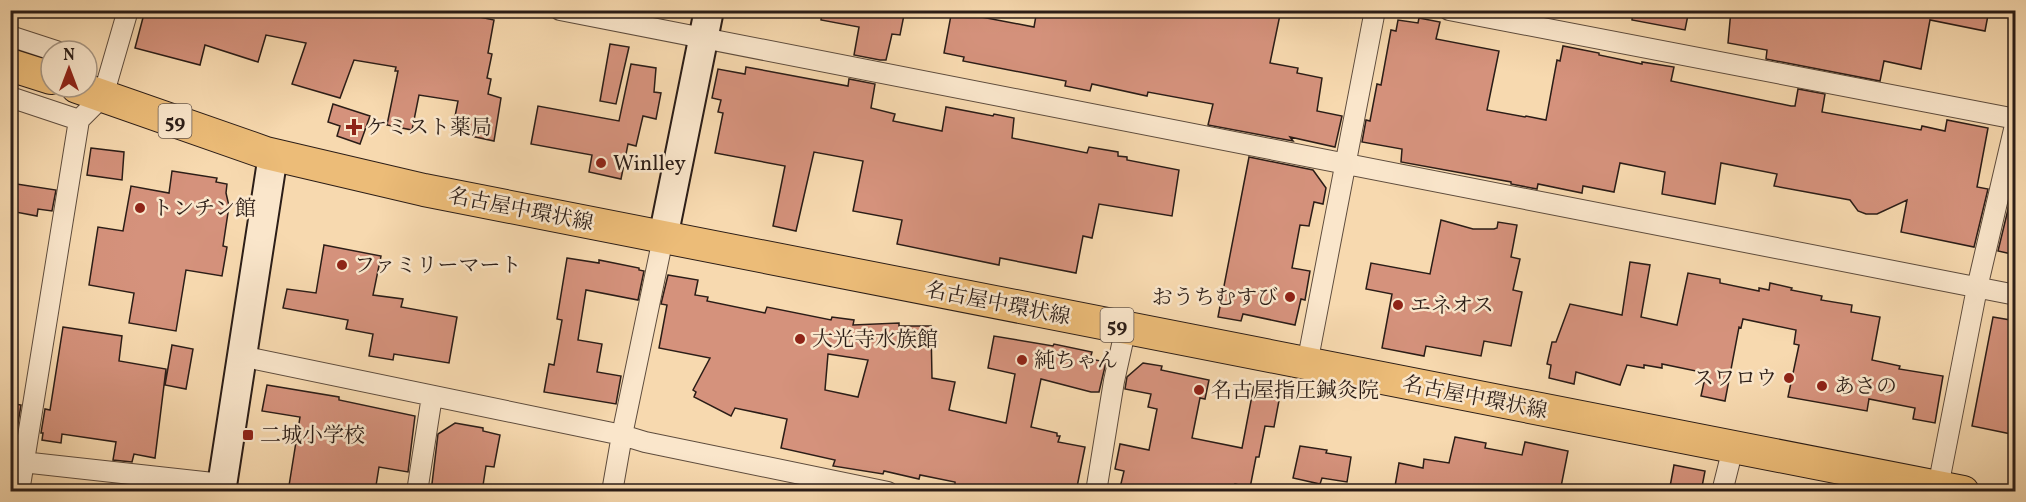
<svg xmlns="http://www.w3.org/2000/svg" width="2026" height="502" viewBox="0 0 2026 502" font-family="Vollkorn,'Noto Serif JP',serif">
  <rect width="100%" height="100%" fill="#f7d9af"/>
  <filter id="stains"><feTurbulence type="fractalNoise" baseFrequency=".00333" numOctaves="4"/><feColorMatrix values="0 0 0 0 .2 0 0 0 0 .09 0 0 0 0 .02 0 0 0 .5 -.17"/></filter>
  <radialGradient id="worn" r=".72"><stop offset=".6" stop-color="#630" stop-opacity="0"/><stop offset="1" stop-color="#630" stop-opacity=".3"/></radialGradient>
  <path fill="#d5927c" stroke="#2b1d17" stroke-width="1.5" fill-rule="evenodd" d="M145,10H373L406,17L407,10H446L494,20L488,53L492,54L487,78L491,79L488,94L501,98L494,141L452,132L458,101L419,95L412,130L387,125L398,71H395L396,67L354,60L340,98L292,84L306,43L266,35L258,62L205,45L200,65L135,48Z
    M822,10H905L900,35L892,34L886,60H880L854,55L859,27L821,20Z
    M1037,10H1281L1270,63L1298,68L1297,73L1322,78L1317,111L1342,116L1335,147L1290,137L1293,141L1208,125L1213,104L1148,92L1147,96L1092,84L1090,91L1065,86L1066,81L963,61L964,57L944,53L951,15L962,17V14L971,15L1034,27Z
    M1633,10H1689L1685,30L1632,20Z
    M1731,10H1989L1985,31L1930,20L1921,69L1884,61L1880,81L1766,59L1767,50L1728,43Z
    M1419,18L1440,22L1436,39L1499,51L1487,110L1525,117L1526,116L1546,120L1557,60L1560,61L1563,46L1599,53V55L1642,64V62L1674,67L1671,81L1791,106H1795L1798,89L1825,94L1822,112L1921,130L1922,126L1945,131L1947,120L1988,128L1977,187L1988,189L1974,247L1901,232L1907,200L1877,214H1866L1858,211L1850,200L1774,186L1777,174L1721,163L1715,204L1662,194L1665,172L1620,163L1614,192L1583,186L1582,193L1538,184L1537,189L1511,184V182L1401,162L1402,149L1362,142L1366,120L1370,121L1377,84L1381,85L1391,30L1396,31L1398,20L1418,23Z
    M610,44L629,47L616,104L600,101Z
    M631,64L656,68L654,92L661,93L656,119L643,116L636,146L628,144L621,179L589,172L592,155L531,144L538,106L619,121Z
    M746,67L848,86L849,79L875,84L871,108L895,114L893,121L942,131L946,107L993,116L994,114L1014,118L1012,138L1087,153L1089,147L1118,152V156L1127,157V160L1179,170L1172,216L1099,204L1092,238L1083,236L1076,273L1000,258L999,265L897,244L902,220L853,211L863,161L814,152L796,231L773,226L785,166L715,153L723,113L718,112L721,100L712,98L718,69L745,74Z
    M333,104L370,116L360,144L337,136L340,126L328,122Z
    M91,148L124,152L122,180L87,175Z
    M1249,157L1313,170L1326,188L1323,204L1314,202L1309,226L1300,225L1292,268L1310,271L1305,300L1301,299L1295,325L1243,314L1241,321L1218,317Z
    M172,171L217,178L216,182L227,184L226,193L229,206L223,246L227,247L222,276L186,270L176,331L129,323L134,293L89,285L98,227L123,231L131,186L169,193Z
    M10,183L56,190L52,211L38,209L37,216L10,211Z
    M2012,193H2016V255L1998,251Z
    M1441,220L1473,229H1494L1497,228L1498,222L1517,225L1511,257L1520,259L1513,290L1522,292L1511,346L1484,341L1481,356L1426,346L1424,356L1382,348L1392,294L1366,289L1371,263L1430,274Z
    M324,245L381,256L373,295L403,299L401,307L457,317L449,363L394,354L393,360L369,356L373,334L346,329L348,320L283,308L287,289L316,293Z
    M567,258L599,263V260L639,268V270L644,271L638,300L586,290L578,340L602,344L597,372L621,376L616,404L544,392L549,364L554,365L562,320L557,319Z
    M1630,262L1650,265L1641,317L1677,325L1688,273L1720,279V283L1759,291V288L1769,290L1770,283L1792,288L1791,290L1822,296L1821,300L1852,305L1851,312L1880,317L1872,360L1900,366L1899,369L1943,376L1935,423L1913,419L1915,408L1869,399L1867,411L1788,397L1799,345L1794,344L1796,330L1743,319L1741,328L1739,327L1725,401L1701,396L1706,373L1662,364V368L1644,365V368L1627,365L1620,385L1576,372L1574,384L1549,378L1551,365L1547,364L1552,342H1556L1570,304L1622,315Z
    M668,275L698,280L695,295L708,297L707,301L765,313L767,307L831,320L832,317L854,320L853,325L899,323V326H931L932,378L955,382L949,410L1006,423L1015,374L988,368L994,336L1053,346L1054,344L1092,352L1090,359L1106,362L1099,392H1091L1041,379L1031,427L1057,433V436H1060L1058,442L1085,447L1076,492H982L955,486V482L920,475L919,479L884,471L883,474L833,466L835,460L781,448L787,419L735,408L731,416L694,397L696,392L693,390L710,358L659,348L667,305L661,304ZM828,354L868,360L858,397L825,390Z
    M1993,317L2016,321V435L1972,426Z
    M63,327L122,336L119,361L166,369L155,458L134,454L132,462L113,460L116,442L62,434L61,443L42,440L43,433H41L45,409L50,410Z
    M172,345L193,349L186,389L165,385Z
    M1143,363L1162,366L1161,370L1209,380L1205,399L1200,398L1192,438L1242,448L1254,385L1281,390L1274,427L1265,426L1259,457H1256L1250,488L1235,484L1233,492H1177L1155,487L1154,492H1119L1124,471L1115,469L1120,444L1149,450L1157,409L1148,407L1151,394L1125,389L1127,377Z
    M267,385L339,397V400L415,416L408,472L379,467L375,492H288L300,417L262,411Z
    M10,403L21,405L17,429L10,428Z
    M455,423L483,428V431L500,435L494,467L486,466L482,492H431L438,434Z
    M1455,437L1486,443L1485,448L1522,455L1525,442L1568,451L1560,492H1394L1399,463L1423,468L1424,459L1449,463Z
    M1300,446L1327,450L1326,453L1351,457L1347,482L1322,478L1320,484L1293,478Z
    M1674,465L1705,471L1701,492H1669Z"/>
  <g fill="none" stroke-linecap="round" stroke-linejoin="round">
    <g stroke="#5e4c3d" stroke-width="22">
      <path id="street" d="M560,10L2016,295
        M1449,10L2016,119
        M10,36L56,51
        M10,97L79,120
        M241,356L622,435L645,442L888,492
        M1307,364L1375,10
        M13,461L222,484
        M1938,487L1977,288L2016,121
        M19,492L79,120L103,96L128,10
        M417,492L432,396
        M612,492L622,435L663,238
        M1096,492L1114,381L1126,327
        M1722,492L1733,448"/>
    </g>
    <g stroke="#2b1d17" stroke-width="32">
      <path id="secondary" d="M663,238L709,10
        M221,492L273,155"/>
    </g>
    <g stroke="#2b1d17" stroke-width="34">
      <path id="primary" d="M10,65L51,78
        M77,87L266,153L424,190L1963,492"/>
    </g>
    <use href="#street" stroke="#fae6cb" stroke-width="20"/>
    <use href="#secondary" stroke="#fae6cb" stroke-width="28"/>
    <use href="#primary" stroke="#ecbc78" stroke-width="32"/>
  </g>
  <g fill="#8f2418" stroke="#fae6cb" stroke-width="2">
    <path d="M351 118h6v6h6v6h-6v6h-6v-6h-6v-6h6z"/>
    <circle cx="601" cy="163" r="6"/>
    <circle cx="140" cy="208" r="6"/>
    <circle cx="342" cy="265" r="6"/>
    <circle cx="1290" cy="297" r="6"/>
    <circle cx="1398" cy="305" r="6"/>
    <circle cx="800" cy="339" r="6"/>
    <circle cx="1022" cy="360" r="6"/>
    <circle cx="1789" cy="378" r="6"/>
    <circle cx="1822" cy="386" r="6"/>
    <circle cx="1199" cy="390" r="6"/>
    <rect x="242" y="429" width="12" height="12" rx="3"/>
  </g>
  <g text-anchor="middle" stroke-width="5" stroke-linejoin="round" paint-order="stroke">
    <g fill="#fae6cb" stroke="#69594d" stroke-width="1.5">
      <rect x="158.5" y="104" width="33" height="34" rx="4.5"/>
      <rect x="1100.5" y="308" width="33" height="34" rx="4.5"/>
    </g>
    <g font-size="20" font-weight="bold" fill="#2b1d17">
      <text x="175" y="128">59</text>
      <text x="1117" y="332">59</text>
    </g>
    <g font-size="21" fill="#2b1d17" stroke="#fae6cb" text-anchor="start">
      <text x="366" y="134">ケミスト薬局</text>
      <text x="613" y="170">Winlley</text>
      <text x="152" y="215">トンチン館</text>
      <text x="354" y="272">ファミリーマート</text>
      <text x="1278" y="304" text-anchor="end">おうちむすび</text>
      <text x="1410" y="312">エネオス</text>
      <text x="812" y="346">大光寺水族館</text>
      <text x="1034" y="367">純ちゃん</text>
      <text x="1777" y="385" text-anchor="end">スワロウ</text>
      <text x="1834" y="393">あさの</text>
      <text x="1211" y="397">名古屋指圧鍼灸院</text>
      <text x="260" y="442">二城小学校</text>
    </g>
    <g font-size="21" fill="#2b1d17" stroke="#fae6cb">
      <text transform="translate(521 209) rotate(11)" y="7">名古屋中環状線</text>
      <text transform="translate(998 303) rotate(11)" y="7">名古屋中環状線</text>
      <text transform="translate(1475 397) rotate(11)" y="7">名古屋中環状線</text>
    </g>
  </g>
  <rect width="2026" height="502" fill="none" stroke="#f7d9af" stroke-width="36"/>
  <rect x="12" y="12" width="2002" height="478" fill="none" stroke="#2b1d17" stroke-width="3"/>
  <rect x="18" y="18" width="1990" height="466" fill="none" stroke="#2b1d17" stroke-width="1.5"/>
  <g transform="translate(69 69)"><circle r="28" fill="#fae6cb" stroke="#a79683" stroke-width="1.5"/>
  <path d="M0-4.5L10 22L0 15L-10 22Z" fill="#8f2418"/>
  <text y="-9" font-size="16" font-weight="bold" text-anchor="middle" fill="#2b1d17">N</text>
  </g>
  <rect width="100%" height="100%" filter="url(#stains)"/>
  <rect width="100%" height="100%" fill="url(#worn)"/>
</svg>
